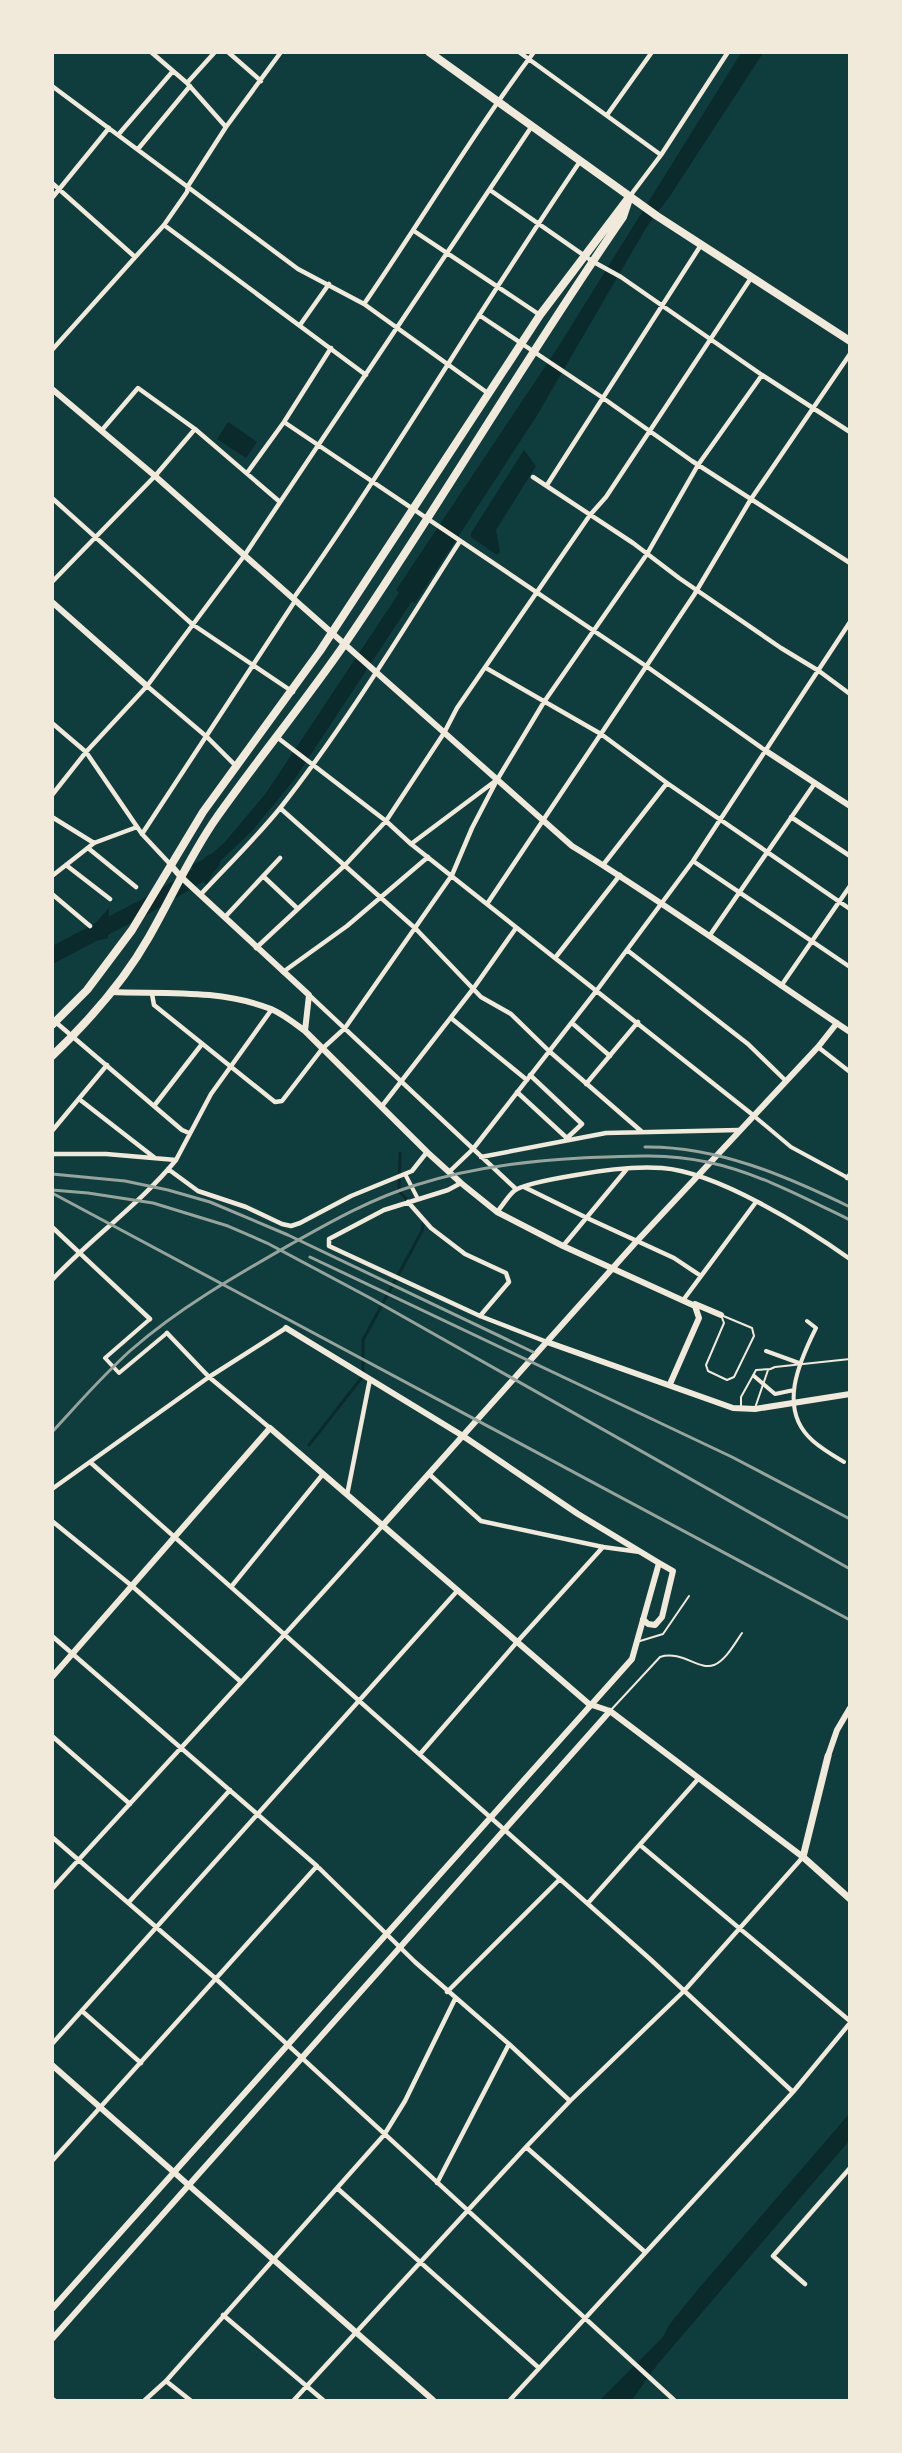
<svg xmlns="http://www.w3.org/2000/svg" width="902" height="2453" viewBox="0 0 902 2453" font-family="'Exo 2',sans-serif">
  <rect width="100%" height="100%" fill="#0f3d3e"/>
  <path fill="#0a2a2b" d="M741,53H763L670,196L646,228L536,417L415,603L412,601L294,780L252,831L216,865L207,885L193,872L192,865L208,857L224,843L266,793L399,593L396,590L555,352Z
    M228,422L257,442L246,458L217,439Z
    M524,450L536,466L496,530L500,552L497,555L471,537V533Z
    M109,908L108,938L95,941L53,964V950L75,934L91,928Z
    M849,2114V2141L657,2365L632,2400H600L663,2337L669,2325L700,2287Z"/>
  <g fill="none" stroke-linecap="round" stroke-linejoin="round">
    <path stroke="#0a2a2b" stroke-width="3" d="M400,1153L399,1191L408,1201
      M309,1445L363,1376V1340L422,1231L424,1219"/>
    <path stroke="#0a2a2b" stroke-width="16" d="M52,955L152,903L202,873L212,862"/>
    <path stroke="#f1e9da" stroke-width="2" d="M721,1315L752,1328L754,1336L734,1377L727,1380L708,1371L706,1365L724,1323Z
      M741,1407V1397L756,1370L771,1369
      M755,1408L768,1370L775,1367L850,1359
      M640,1641L663,1634L689,1596
      M610,1711L660,1657C682,1650 699,1671 714,1665C726,1660 735,1643 742,1633"/>
    <path stroke="#f1e9da" stroke-width="4" d="M754,1116L791,1147L850,1179
      M405,1174L418,1199
      M150,1319L105,1358L119,1373L167,1333
      M807,1321L816,1328C799,1362 777,1410 813,1441C822,1449 834,1456 844,1462
      M766,1351L799,1363
      M754,1376L775,1394L794,1390"/>
    <path stroke="#f1e9da" stroke-width="4.5" d="M151,52L187,83L226,127
      M228,52L261,81
      M519,52L661,155
      M187,83L215,52
      M52,86L298,269L364,304L489,394
      M607,115L652,52
      M118,135L173,71
      M138,149L190,86
      M52,183L135,257
      M490,190L592,261L621,277L762,375L850,432
      M630,196L661,155L728,52
      M52,198L109,128
      M164,225L366,375
      M414,231L540,315
      M364,304C421,221 473,133 534,52
      M479,315L603,398L692,461L850,563
      M300,325L329,284
      M52,350L164,225L187,192L188,186L226,127L281,52
      M284,422L646,666L766,751
      M102,430L138,388L195,429
      M247,473L284,422L331,348
      M533,477L633,543L679,578L781,648L819,671L850,694
      M547,485L701,245
      M52,498L192,624L293,692
      M52,582L155,476L195,429L280,502
      M293,599C394,456 482,305 581,160
      M486,668L601,734L667,783L850,909
      M147,686L207,737L236,766
      M52,723L86,752L142,834L170,864
      M278,738L386,821L411,844L753,1115
      M52,795L86,752L147,686L244,556L532,126
      M280,808L416,929L481,997L511,1014L549,1051L641,1131
      M52,817L94,843
      M791,817L850,856
      M142,834L295,601
      M411,844L494,782
      M88,848L136,887
      M693,861L850,967
      M66,865L110,899
      M603,865L667,783
      M52,876L94,843L137,827
      M263,876L298,909
      M52,894L90,926
      M201,894C228,865 257,837 281,807C347,723 403,630 460,541
      M487,904L694,595L751,499L850,354
      M225,917L280,858
      M710,935L815,783
      M256,948L345,865L386,821L444,733L457,708L590,515L606,497L751,278
      M627,950L748,1044L786,1081
      M555,958L620,875
      M283,972L347,926L428,857
      M781,986L850,886
      M152,994L154,1005L275,1102L282,1101L322,1049L345,1028L452,875L472,828L497,780L544,702L647,554L698,465L762,375
      M309,995L516,1189
      M451,1018L527,1080
      M52,1019L182,1130L189,1133
      M572,1023L610,1056
      M818,1047L850,1072
      M530,1075L582,1124L567,1138
      M586,1084L638,1022
      M517,1092L569,1140
      M79,1099L155,1158
      M154,1106L202,1044
      M382,1106L473,989L516,928
      M52,1131L107,1065
      M52,1154H106L176,1160L211,1094L272,1009
      M481,1157L606,1133L739,1130
      M168,1169L198,1191L246,1207L282,1224L291,1226L300,1223L351,1196L412,1171L427,1152
      M449,1172L473,1149L597,990L693,861L850,622
      M847,1178L850,1174
      M461,1183L448,1190L384,1210L329,1239V1246L480,1316L547,1342
      M524,1187L587,1218L674,1258L701,1276
      M408,1202L431,1228L465,1254L506,1273L509,1282L480,1316
      M497,1212C503,1205 508,1196 514,1191C522,1184 564,1177 576,1175C603,1170 634,1166 662,1168C717,1172 805,1227 850,1259
      M52,1227L150,1319
      M563,1246L626,1170
      M52,1280C91,1238 140,1204 176,1160
      M684,1299L756,1202
      M167,1333L209,1377L270,1428
      M90,1462L650,1959L793,2092
      M429,1474L481,1521L603,1547L640,1552
      M52,1489L209,1377L286,1328
      M347,1495L370,1379
      M52,1521L132,1586L240,1681
      M231,1587L323,1474
      M52,1636L317,1866L415,1962L509,2044L570,2101
      M52,1736L130,1804
      M420,1754L517,1642L603,1547
      M52,1837L215,1978L674,2400
      M640,1845L850,2021
      M52,1889C162,1768 274,1648 383,1525
      M129,1902L230,1790
      M588,1903L699,1778
      M447,1992L560,1879
      M82,2011L141,2063
      M52,2044L458,1590
      M526,2147L645,2252
      M52,2161L317,1866
      M437,2183L509,2044
      M337,2188L539,2368
      M805,2284L773,2256L850,2168
      M223,2315L323,2400
      M166,2381L190,2400
      M52,2399L54,2400
      M145,2400L166,2381L384,2135L405,2101L455,1999
      M294,2400L526,2147L570,2101L684,1991L803,1857
      M510,2400L793,2092L850,2023"/>
    <path stroke="#f1e9da" stroke-width="6" d="M52,389L155,476L572,846C667,904 757,970 850,1032
      M52,602L147,686
      M766,751L850,806
      M170,864L180,876L309,995L305,1031
      M111,992C164,994 220,989 271,1009C283,1014 294,1023 305,1031L427,1152L461,1183L497,1212L563,1246L695,1306L699,1318L670,1384
      M695,1304L721,1315
      M286,1328L463,1436L578,1514L659,1563
      M547,1342L733,1408L755,1409L850,1394
      M383,1525L636,1242L818,1047L837,1023
      M52,1677L270,1428L589,1704L610,1711L803,1857
      M828,1756L837,1730L850,1708
      M52,2065L433,2400
      M52,2309L632,1659L659,1563L673,1571L662,1617L655,1625L648,1624L643,1619
      M52,2339L610,1711"/>
    <path stroke="#f1e9da" stroke-width="7" d="M828,1756L803,1857L850,1899"/>
    <path stroke="#f1e9da" stroke-width="8" d="M52,1025L87,990L132,930L203,812L320,651L540,315L627,200
      M52,1056C89,1021 124,981 149,937C172,897 190,855 217,817C258,759 303,704 344,645C440,505 526,357 623,217L630,196"/>
    <path stroke="#f1e9da" stroke-width="8" d="M429,52L657,216L850,341"/>
    <path stroke="#97a49c" stroke-width="3" d="M645,1147C717,1146 786,1176 850,1207
      M52,1174L125,1181L168,1190L210,1202L288,1235L533,1352
      M52,1190L88,1193L153,1203L228,1226L267,1243L372,1299L850,1569
      M52,1193L850,1620
      M310,1257L732,1457L850,1519
      M52,1432C78,1404 103,1375 131,1350C180,1307 237,1275 293,1243C332,1221 373,1198 416,1185C469,1168 525,1161 581,1158C623,1156 666,1153 707,1162C756,1172 805,1198 850,1220"/>
  </g>
  <rect width="902" height="2453" fill="none" stroke="#f1e9da" stroke-width="108"/>
</svg>
